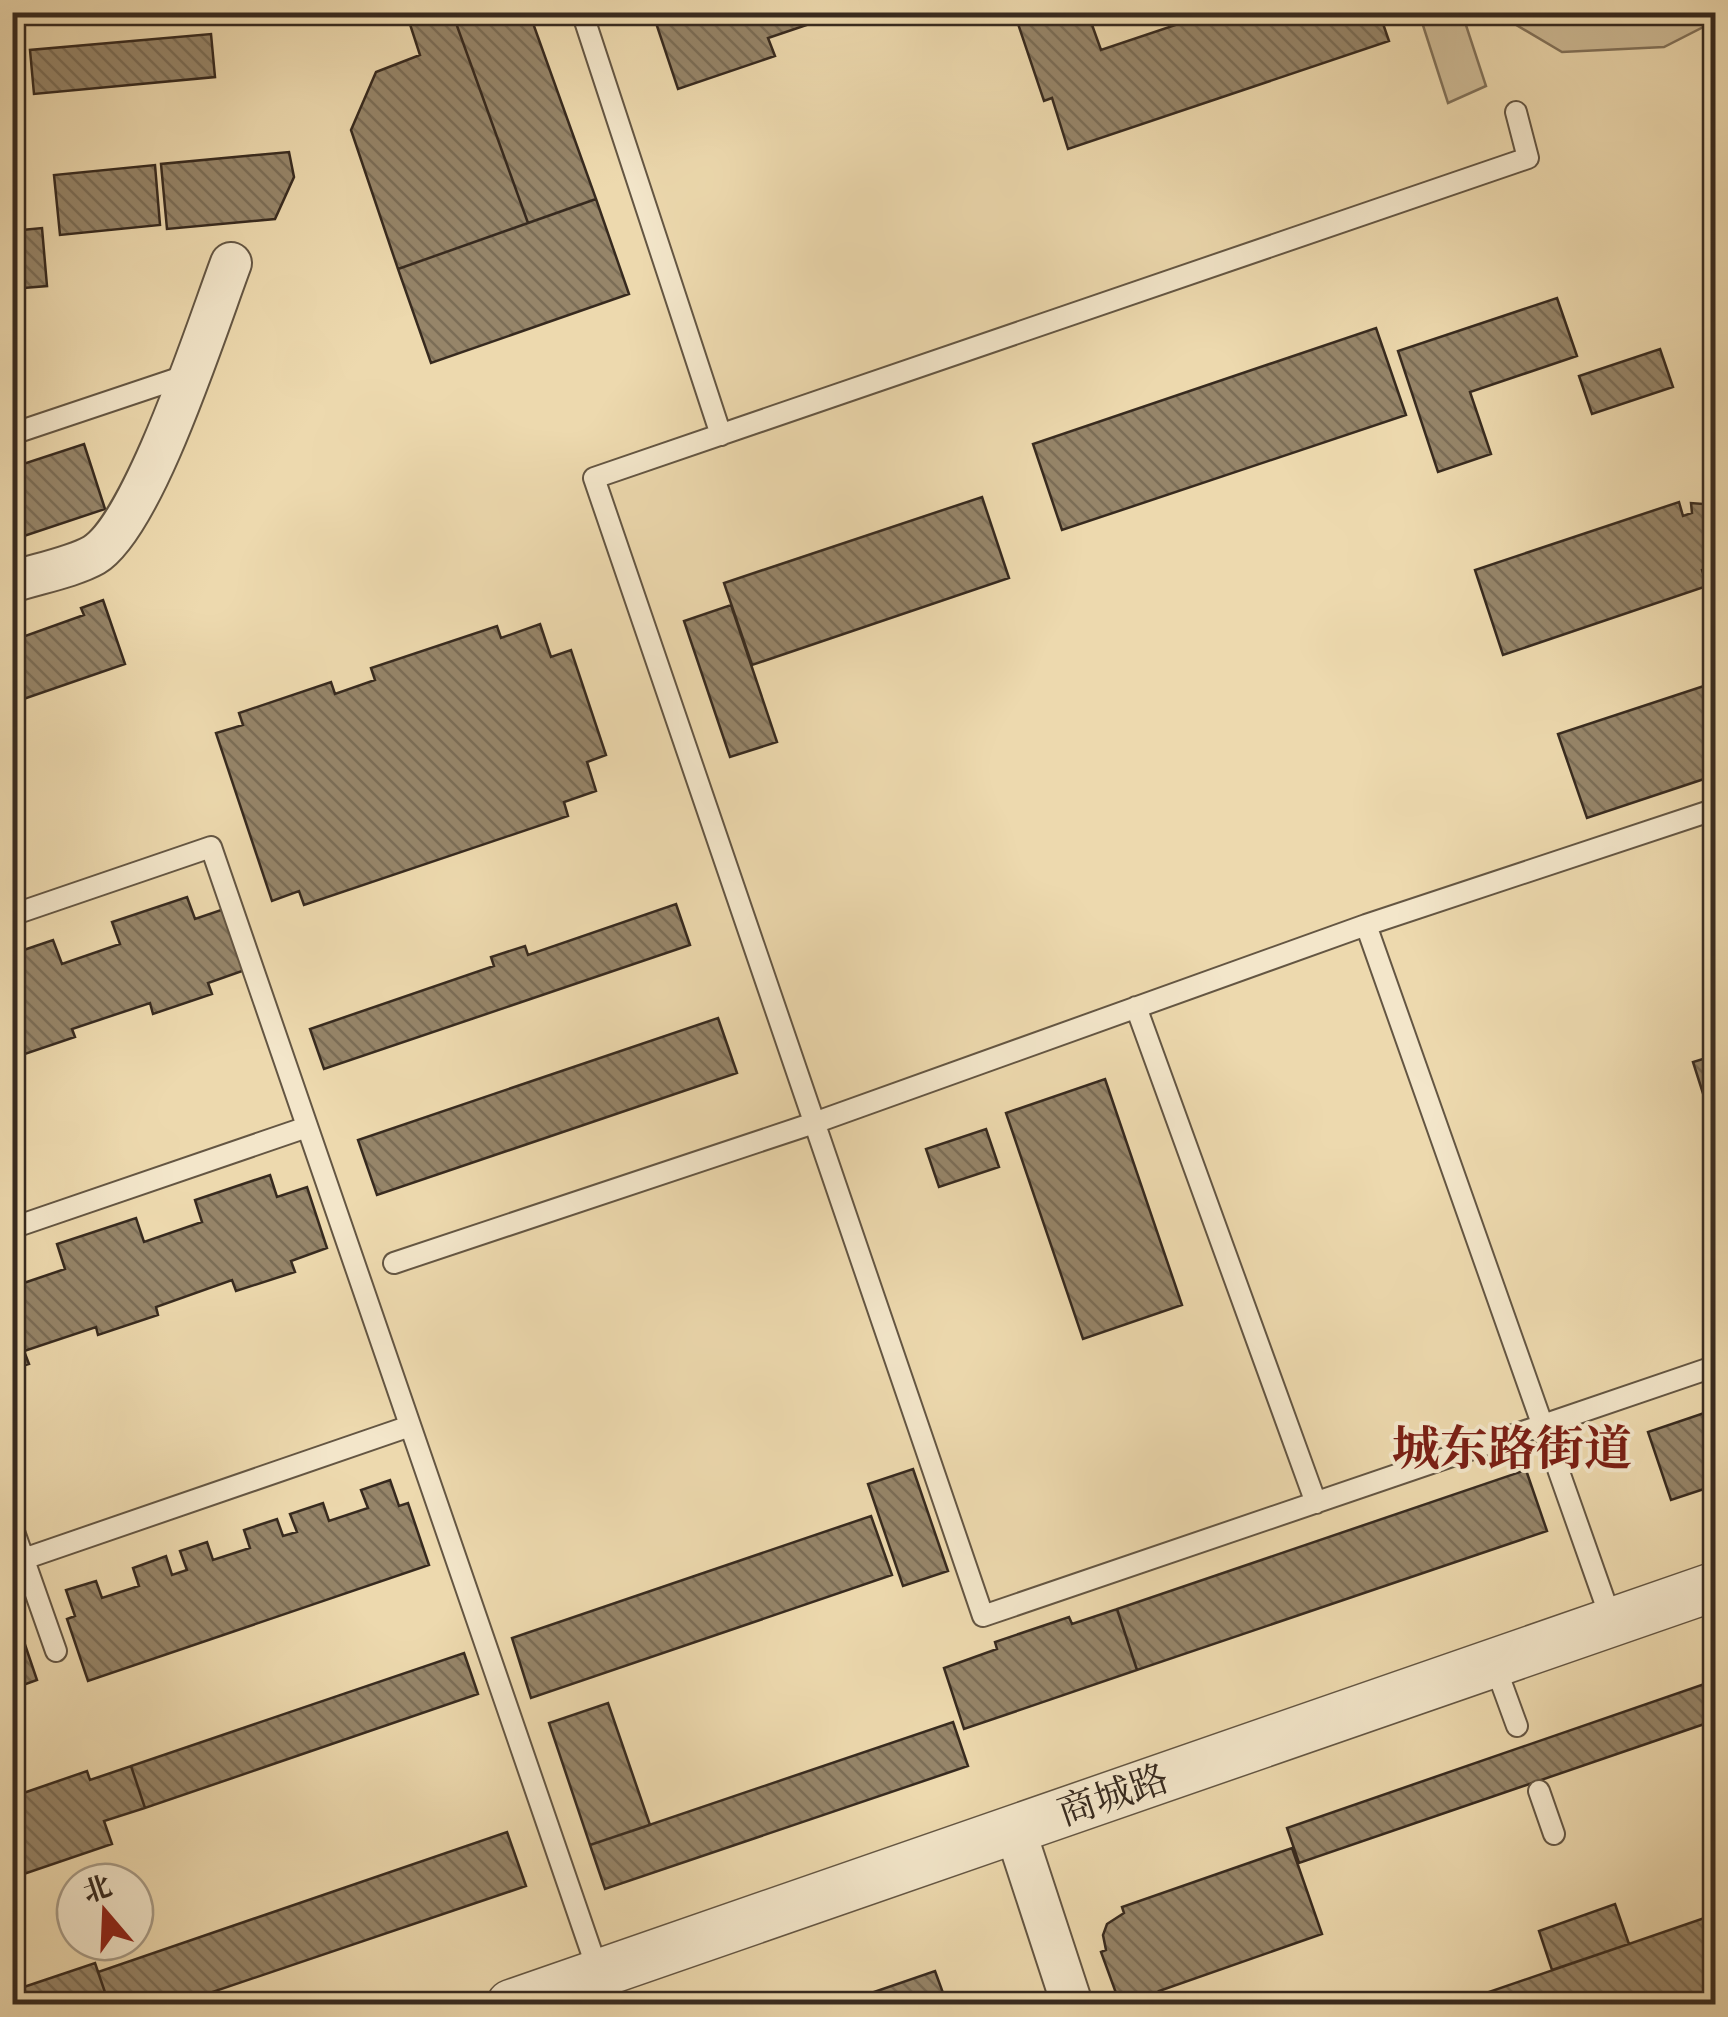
<svg xmlns="http://www.w3.org/2000/svg" width="1728" height="2017" viewBox="0 0 1728 2017" font-family="'IM FELL English','Noto Serif SC',serif">
  <defs>
    <pattern id="building-back-hatch" width="6" height="6" patternUnits="userSpaceOnUse" patternTransform="scale(2.5)"><rect width="6" height="6" fill="#968569"/><path d="M-1 5l2 2M0 0l6 6M5-1l2 2" fill="none" stroke="#7b6d56"/></pattern>
  </defs>
  <rect width="100%" height="100%" fill="#edd9ae"/>
  <filter id="stains"><feTurbulence type="fractalNoise" baseFrequency=".002" numOctaves="4"/><feColorMatrix values="0 0 0 0 .2 0 0 0 0 .09 0 0 0 0 .02 0 0 0 .5 -.17"/></filter>
  <radialGradient id="worn" r=".72"><stop offset=".6" stop-color="#630" stop-opacity="0"/><stop offset="1" stop-color="#630" stop-opacity=".3"/></radialGradient>
  <path fill="#cebb96" stroke="#82725a" stroke-width="2.5" d="M1715,12V21L1664,47L1562,52L1496,13Z
    M1419,13H1462L1486,86L1448,103Z"/>
  <path fill="url(#building-back-hatch)" stroke="#372a1f" stroke-width="2.5" d="M406,12H452L528,223L398,269L351,130L376,72L420,55Z
    M452,12H529L596,199L528,223Z
    M677,12H845L768,38L775,56L678,89L655,20Z
    M1014,12H1101L1103,18L1091,22L1101,50L1214,12H1379L1389,41L1068,149L1052,98L1044,101Z
    M211,34L215,77L34,94L30,50Z
    M289,152L294,177L275,219L167,229L161,164Z
    M155,165L160,225L60,235L54,175Z
    M596,199L629,294L431,363L398,269Z
    M42,228L47,286L12,289V231Z
    M1557,298L1577,356L1470,392L1491,454L1438,472L1398,351Z
    M1376,328L1406,415L1062,530L1033,444Z
    M1660,349L1673,387L1592,414L1579,376Z
    M84,444L105,509L12,540V480L24,476L20,465Z
    M982,497L1009,578L752,665L724,583Z
    M1679,502L1683,516L1692,513L1691,503L1716,505V574L1713,575L1710,567L1702,570L1707,586L1503,655L1475,570Z
    M103,600L125,664L12,703V629L17,639L84,615L81,608Z
    M731,605L777,742L730,757L684,621Z
    M540,624L551,657L571,650L606,755L587,762L596,791L564,802L568,816L304,905L299,891L272,901L216,733L243,725L239,713L331,682L335,694L375,680L371,668L497,626L501,638Z
    M1716,682V775L1587,818L1558,734Z
    M187,897L195,919L224,909L245,970L208,983L212,994L153,1014L150,1003L72,1029L75,1037L16,1057L13,1049L12,954L53,940L62,964L120,944L112,922Z
    M676,904L690,945L324,1069L310,1029L494,966L491,957L525,946L528,955Z
    M718,1018L737,1073L377,1195L358,1140Z
    M1716,1055V1104L1707,1106L1693,1062Z
    M1105,1079L1182,1305L1083,1339L1006,1113Z
    M986,1129L999,1167L939,1187L926,1149Z
    M270,1175L277,1197L307,1187L327,1248L291,1261L295,1272L236,1291L232,1280L156,1307L158,1315L98,1335L96,1327L24,1351L29,1364L12,1369V1287L65,1269L57,1244L136,1218L144,1242L202,1222L195,1200Z
    M1716,1409V1485L1671,1500L1648,1432Z
    M913,1469L948,1571L903,1586L868,1484Z
    M1526,1470L1547,1531L1137,1670L1117,1609Z
    M390,1480L399,1506L408,1503L429,1565L88,1681L67,1619L75,1616L66,1590L96,1581L102,1598L139,1586L133,1568L166,1556L172,1575L187,1570L180,1551L207,1542L213,1560L250,1548L244,1530L277,1519L283,1536L297,1532L290,1514L323,1503L329,1521L368,1508L361,1490Z
    M871,1516L892,1575L531,1698L512,1638Z
    M1117,1609L1137,1670L964,1729L944,1668L997,1649L995,1642L1069,1617L1072,1624Z
    M17,1621L37,1680L12,1689V1623Z
    M464,1653L478,1694L145,1808L131,1766Z
    M1716,1680V1720L1299,1863L1287,1828Z
    M608,1703L650,1825L590,1845L549,1723Z
    M953,1722L968,1766L605,1889L590,1845Z
    M131,1766L145,1808L104,1821L112,1844L12,1878V1797L87,1771L90,1780Z
    M507,1832L526,1886L177,2004H109L98,1972Z
    M1292,1848L1322,1934L1159,1991L1164,2004H1120L1101,1952L1106,1950L1103,1935L1107,1924L1124,1913L1122,1907Z
    M1615,1904L1629,1944L1552,1970L1539,1931Z
    M1716,1914V1995L1687,2004H1454Z
    M95,1963L109,2004H12V1991Z
    M935,1971L947,2004H839Z"/>
  <g fill="none" stroke-linecap="round" stroke-linejoin="round">
    <g stroke="#645643" stroke-width="24">
      <path id="service" d="M582,12L721,435
        M1516,112L1528,158L594,478L983,1616L1716,1366
        M12,434L188,375
        M12,915L211,847L599,1974
        M1366,925L1612,1622
        M1136,1007L1316,1503
        M12,1228L307,1127
        M394,1263L814,1123L1366,925L1716,809
        M12,1526L56,1651
        M12,1563L410,1426
        M1494,1663L1517,1726
        M1539,1791L1554,1834"/>
    </g>
    <g stroke="#645643" stroke-width="44">
      <path id="minor" d="M12,582C36,574 73,567 94,555C144,525 208,324 231,263
        M1015,1830L1072,2004"/>
    </g>
    <g stroke="#645643" stroke-width="51">
      <path id="tertiary" d="M511,2004L1716,1586"/>
    </g>
    <use href="#service" stroke="#f3e6ca" stroke-width="20"/>
    <use href="#minor" stroke="#f3e6ca" stroke-width="40"/>
    <use href="#tertiary" stroke="#f3e6ca" stroke-width="48"/>
  </g>
  <g text-anchor="middle" stroke-width="8" stroke-linejoin="round" paint-order="stroke">
    <g font-size="38" fill="#372a1f" stroke="#f3e6ca">
      <text transform="translate(1113 1795) rotate(-19)" y="13">商城路</text>
    </g>
    <g font-size="48" font-weight="bold" fill="#7a1f14" stroke="#f3e6ca">
      <text x="1512" y="1465">城东路街道</text>
    </g>
  </g>
  <rect width="1728" height="2017" fill="none" stroke="#edd9ae" stroke-width="50"/>
  <rect x="15" y="15" width="1698" height="1987" fill="none" stroke="#372a1f" stroke-width="5"/>
  <rect x="25" y="25" width="1678" height="1967" fill="none" stroke="#372a1f" stroke-width="2.5"/>
  <g transform="translate(105 1912) rotate(341)"><circle r="48" fill="#f3e6ca" stroke="#a89b86" stroke-width="2.5"/>
  <path d="M0-8L18 38L0 25L-18 38Z" fill="#8f2418"/>
  <text y="-15" font-size="28" font-weight="bold" text-anchor="middle" fill="#372a1f">北</text>
  </g>
  <rect width="100%" height="100%" filter="url(#stains)"/>
  <rect width="100%" height="100%" fill="url(#worn)"/>
</svg>
